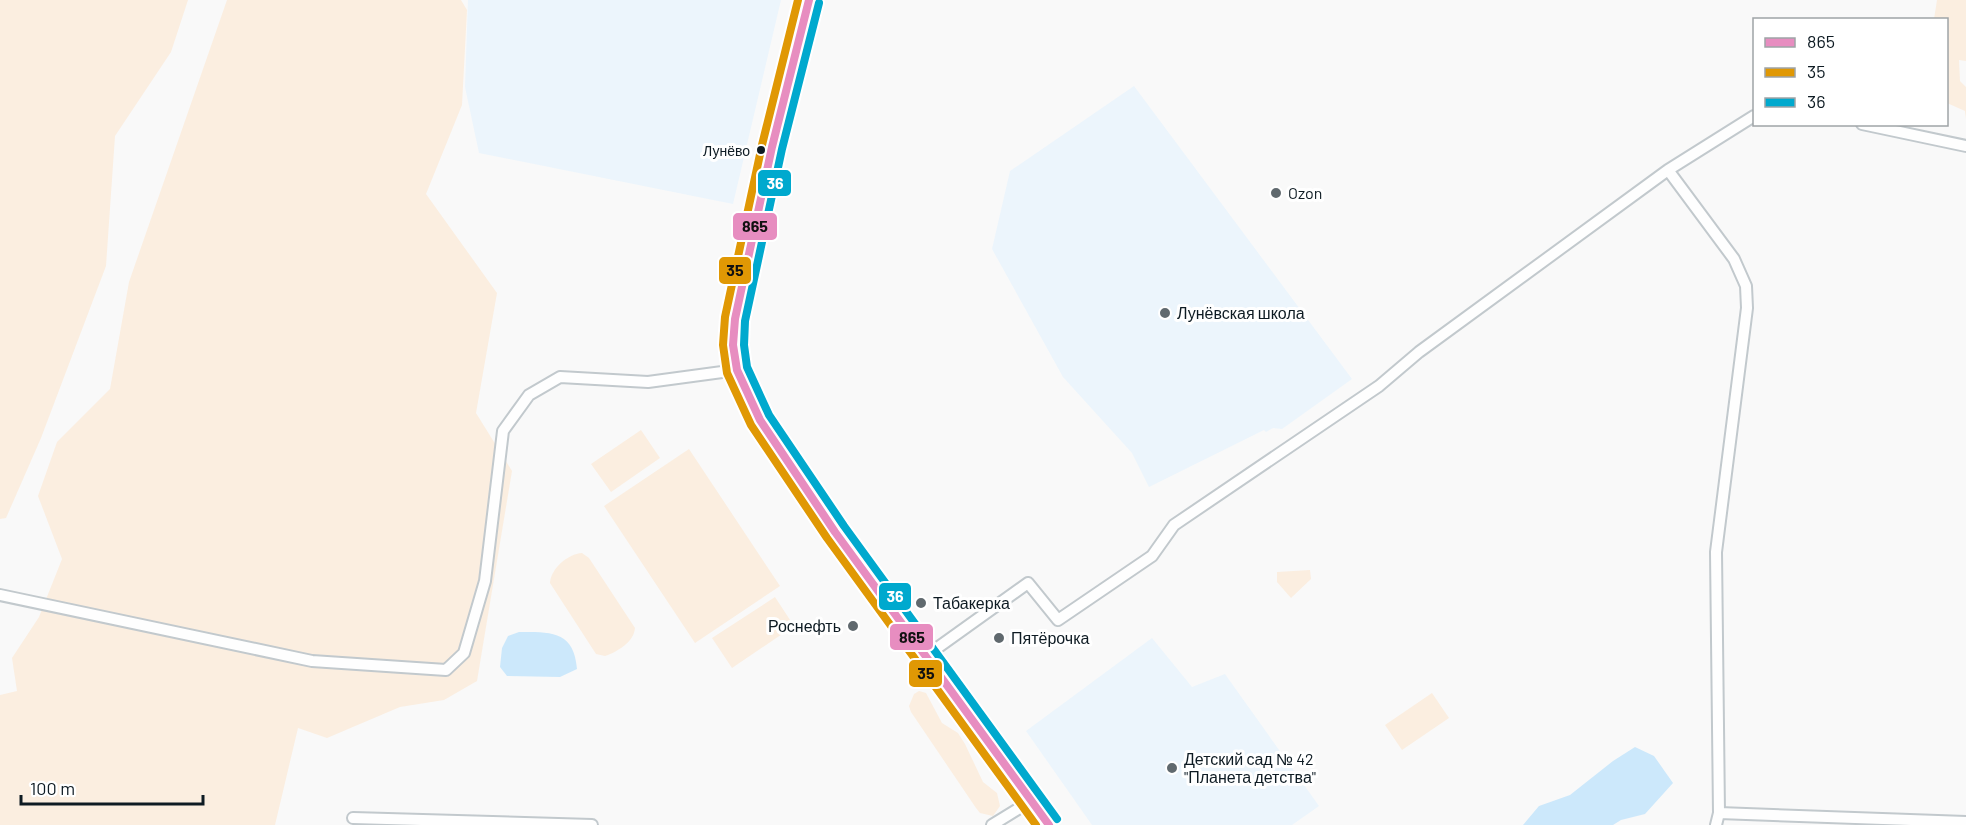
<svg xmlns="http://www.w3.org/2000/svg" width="1966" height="825" viewBox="0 0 1966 825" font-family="Barlow,sans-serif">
  <rect width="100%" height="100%" fill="#f9f9f9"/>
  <path fill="#ecf5fc" d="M468,0H781L733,204L479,153L465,87Z
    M1134,86L1352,379L1282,429L1273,428L1266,432L1264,430L1149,487L1132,453L1063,377L992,249L1010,171Z
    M1152,638L1192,687L1225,674L1319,806L1292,825H1092L1026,731Z"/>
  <path fill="#fbeee0" d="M0,0H188L171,52L115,136L106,266L41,438L6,518L0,519Z
    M227,0H461L467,10L462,105L426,194L497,293L476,413L512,471L477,681L444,700L400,707L327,738L298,728L275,825H0V695L17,691L12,658L39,617L62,559L38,496L57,442L110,389L129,282Z
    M1937,0H1966V61L1959,60L1960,81L1966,87V119L1965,111L1947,103L1946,20L1934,19Z
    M641,430L660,458L611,492L591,464Z
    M689,449L780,586L695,643L604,506Z
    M582,553L589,558L635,628C634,642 617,652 605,656L596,654L550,583C551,568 568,554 582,553Z
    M1310,570L1311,579L1291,598L1277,582V572Z
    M775,597L794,626L732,668L712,638Z
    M919,691L926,693L942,723L958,733L965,744L983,782L997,793L1000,806L993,816L980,813L976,808L911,712L909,706L914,694Z
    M1432,693L1449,718L1402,750L1385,725Z"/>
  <path fill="#cce8fb" d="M519,632C552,632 574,631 577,669L560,677L507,676L500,667L502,648L508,636Z
    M1635,747L1654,756L1673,783L1645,814L1621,820L1613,825H1523L1539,806L1570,795L1613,761Z"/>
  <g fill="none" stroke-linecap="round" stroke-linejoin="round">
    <g stroke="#c2c9cd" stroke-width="14">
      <path id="street" d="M1862,124L1966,146
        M1668,170L1734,259L1746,286L1747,308L1716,552L1719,813L1716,825
        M0,595L312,661L446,670L464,653L485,581L503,431L529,395L560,377L648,382L737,370
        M926,656L1028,583L1058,620L1152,556L1174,525L1379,386L1419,352L1668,170L1754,116
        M1719,813L1966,822
        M353,818L592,825
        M992,825L1031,801"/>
    </g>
    <g stroke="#c2c9cd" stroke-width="18">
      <path id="secondary" d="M809,0L772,147L735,319L733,345L737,370L760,420L835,532L1049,825"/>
    </g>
    <use href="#street" stroke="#fefefe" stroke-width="10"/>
    <use href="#secondary" stroke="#fefefe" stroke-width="15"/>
    <g stroke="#fff" stroke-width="12">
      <path id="bus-1" d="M809,0L772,147L735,319L733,345L737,370L760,420L835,532L1049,825"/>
    </g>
    <g stroke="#fff" stroke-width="12">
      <path id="bus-2" d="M798,0L762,145L725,317L723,345L727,373L751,425L827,538L1036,825"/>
    </g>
    <g stroke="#fff" stroke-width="12">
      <path id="bus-3" d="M819,3L782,149L745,321L744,345L747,367L769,415L844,526L1057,819"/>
    </g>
    <use href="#bus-1" stroke="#e78dc0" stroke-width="8"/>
    <use href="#bus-2" stroke="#e09804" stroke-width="8"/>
    <use href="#bus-3" stroke="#00a9ce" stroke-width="8"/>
  </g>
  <circle fill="#0e1b23" stroke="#fff" stroke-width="2" cx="761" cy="150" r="5"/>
  <g fill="#60696e" stroke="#fff" stroke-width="2">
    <circle cx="1276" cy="193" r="6"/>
    <circle cx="1165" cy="313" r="6"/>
    <circle cx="921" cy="603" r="6"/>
    <circle cx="853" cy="626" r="6"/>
    <circle cx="999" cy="638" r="6"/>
    <circle cx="1172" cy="768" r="6"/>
  </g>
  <g text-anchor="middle" stroke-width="6" stroke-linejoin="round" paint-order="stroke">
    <g font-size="14" fill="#0e1b23" stroke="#fff" text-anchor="end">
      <text x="750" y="156">Лунёво</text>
    </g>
    <g font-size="16" fill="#0e1b23" stroke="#fff" text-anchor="start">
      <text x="1288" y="199">Ozon</text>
      <text x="1177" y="319">Лунёвская школа</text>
      <text x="933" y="609">Табакерка</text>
      <text x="841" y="632" text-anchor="end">Роснефть</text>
      <text x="1011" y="644">Пятёрочка</text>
      <text x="1184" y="765">Детский сад № 42<tspan x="1184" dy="18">"Планета детства"</tspan></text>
    </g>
  </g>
  <g stroke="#fff" stroke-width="2">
    <rect x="757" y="169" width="35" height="28" rx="6" fill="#00a9ce"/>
    <rect x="732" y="212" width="46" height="29" rx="6" fill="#e78dc0"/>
    <rect x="718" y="256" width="34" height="29" rx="6" fill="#e09804"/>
    <rect x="878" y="582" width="34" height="29" rx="6" fill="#00a9ce"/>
    <rect x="889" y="623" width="45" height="28" rx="6" fill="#e78dc0"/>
    <rect x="908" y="659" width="35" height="29" rx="6" fill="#e09804"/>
  </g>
  <g font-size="16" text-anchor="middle" font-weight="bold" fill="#fff">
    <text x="775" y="189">36</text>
    <text x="895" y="602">36</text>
  </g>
  <g font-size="16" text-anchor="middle" font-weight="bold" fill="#111">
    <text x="755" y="232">865</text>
    <text x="735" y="276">35</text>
    <text x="912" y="643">865</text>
    <text x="926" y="679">35</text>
  </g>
  <rect x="1753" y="18" width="195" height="108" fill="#ffffff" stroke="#9fa4a7" stroke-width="1.5"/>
  <rect x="1765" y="38" width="30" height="9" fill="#e78dc0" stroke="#9fa4a7" stroke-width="1.5"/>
  <text x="1807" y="48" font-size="18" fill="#0e1b23">865</text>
  <rect x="1765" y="68" width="30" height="9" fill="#e09804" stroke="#9fa4a7" stroke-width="1.5"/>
  <text x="1807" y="78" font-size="18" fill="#0e1b23">35</text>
  <rect x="1765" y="98" width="30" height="9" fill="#00a9ce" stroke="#9fa4a7" stroke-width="1.5"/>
  <text x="1807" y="108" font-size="18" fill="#0e1b23">36</text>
  <path d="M21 795v9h182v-9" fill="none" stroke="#0e1b23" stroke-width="3"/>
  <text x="30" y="795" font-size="18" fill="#0e1b23" stroke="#ffffff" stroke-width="4.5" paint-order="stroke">100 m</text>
</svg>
